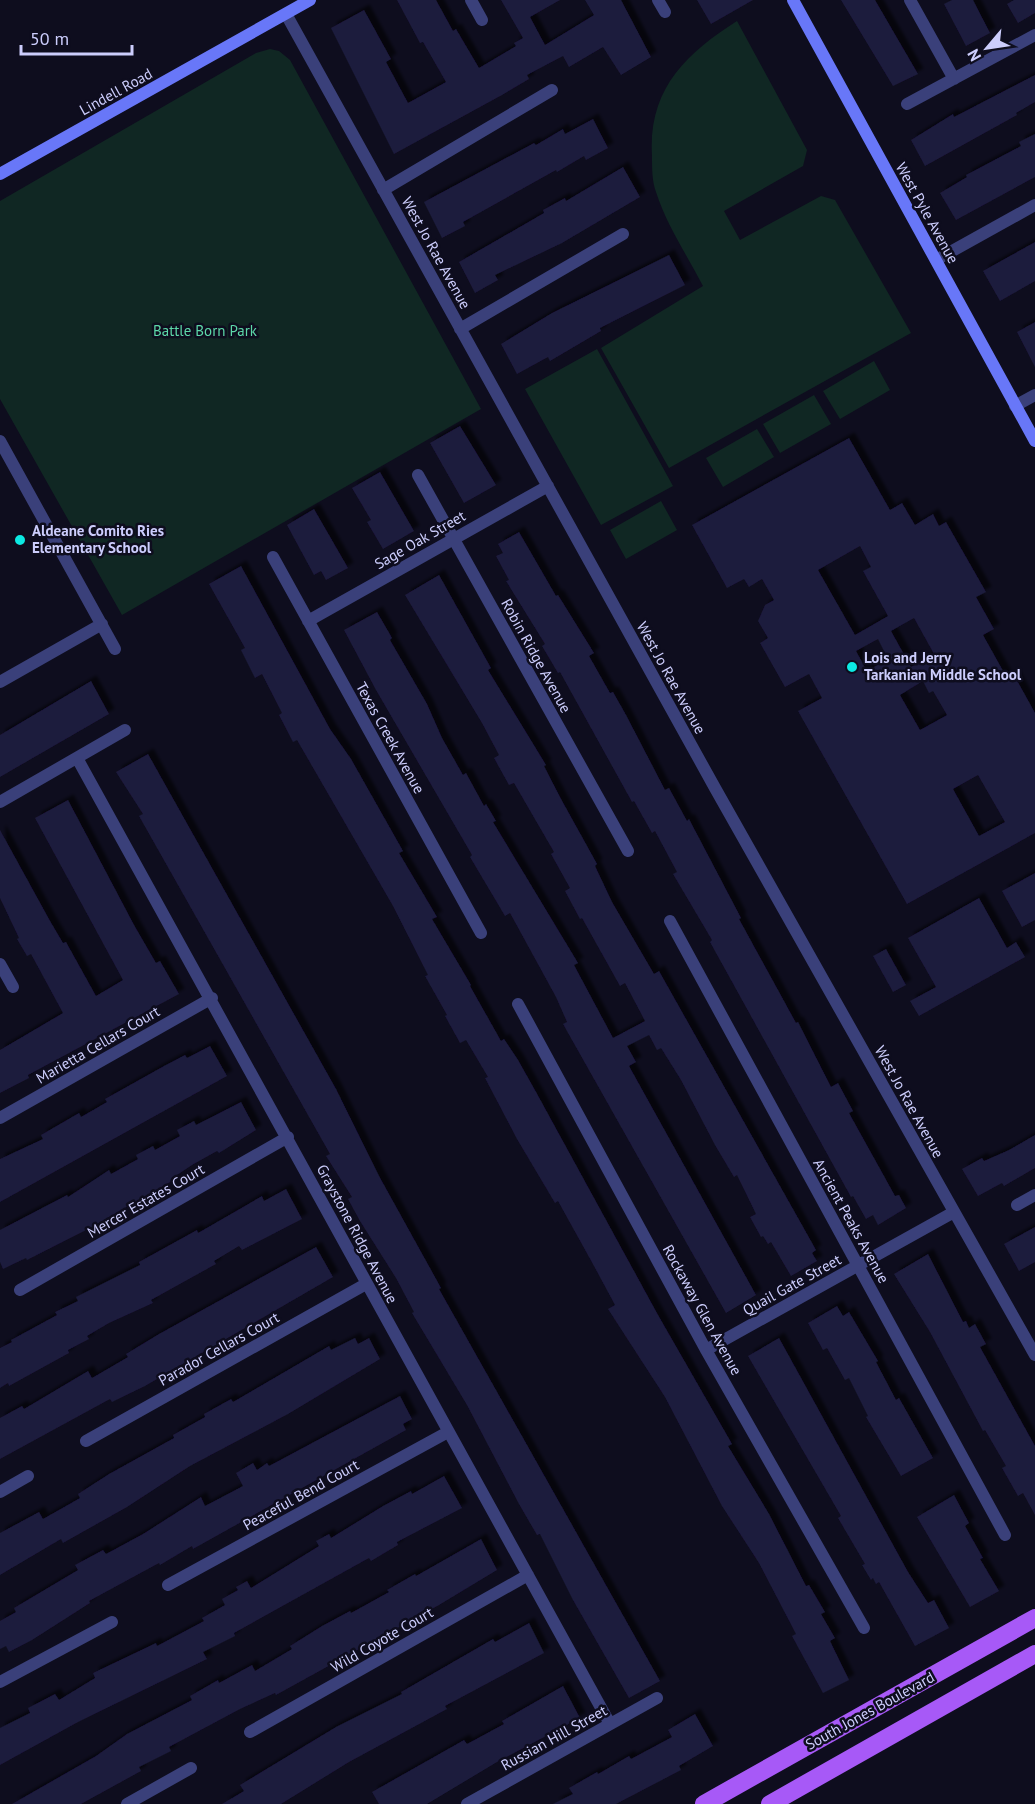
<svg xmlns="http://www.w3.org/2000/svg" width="1035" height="1804" viewBox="0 0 1035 1804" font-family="'PT Sans',sans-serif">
  <defs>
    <filter id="shadow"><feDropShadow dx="5.5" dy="-5.5" stdDeviation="1.5" flood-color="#0009"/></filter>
  </defs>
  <rect width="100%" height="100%" fill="#0e0d1e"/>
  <path fill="#102723" d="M737,21L807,150L803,166L724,211L740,240L821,196L835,200L911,333L669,468L601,348L703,286C687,255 667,226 656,192C652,181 652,168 652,156C648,90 685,54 737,21Z
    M270,49L279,51L290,60L481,409L122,615L0,399V201L256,53Z
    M597,349L673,486L601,525L525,389Z
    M874,361L890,390L840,419L823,391Z
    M814,395L831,424L780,453L763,424Z
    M757,429L774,457L723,487L706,458Z
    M661,501L677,530L626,559L610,530Z"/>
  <path fill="#1d1a3d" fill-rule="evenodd" filter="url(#shadow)" d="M397,0H436L453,31L456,29L479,68L516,46L514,43L523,38L501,0H560L530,17L545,45L594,15L585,0H621L651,57L621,75L603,47L569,67L563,56L527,75L529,79L502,95L394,154L331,28L364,10L391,59L386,62L408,103L446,82L423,42L420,43Z
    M697,0H753L711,24Z
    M841,0H875L918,74L893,86Z
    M952,0H973L990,33L966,46L944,4Z
    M1014,0H1035V13L1018,23L1007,4Z
    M1035,75V102L1016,113L1017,115L925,166L911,140L953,114L954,117Z
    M593,119L608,148L586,160L584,156L557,172L556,170L463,222L465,226L442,238L424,202L534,143L536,145L563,129L565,134Z
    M1035,134V177L956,220L940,193L967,177L966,175L1021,146L1019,142Z
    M623,167L640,197L562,243L495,275L498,280L475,293L459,262L544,213L543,210L565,198L566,201Z
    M1035,242V281L1000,301L983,271Z
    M669,255L685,285L600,328L601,331L550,361L548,357L517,374L501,344L552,313Z
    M1035,322V367L1017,332Z
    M460,426L496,485L464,503L430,443Z
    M849,438L890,510L902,503L915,525L933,514L939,526L946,522L986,592L976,597L994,629L983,635L1007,678L1014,675L1035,713V833L907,904L798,711L822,698L809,674L785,687L760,643L768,638L758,621L765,605L774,600L762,579L749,587L744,579L727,588L692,525ZM860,546L871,567L863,571L888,616L855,635L818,570ZM914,618L934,654L911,667L891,631ZM878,639L888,659L867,671L856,651ZM923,681L929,693L933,691L947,715L920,730L900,695ZM978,775L1005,822L979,836L953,789Z
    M380,472L414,531L383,549L367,522L371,520L352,488Z
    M314,509L348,568L326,580L321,571L314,575L287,525Z
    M519,532L556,596L558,595L594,653L589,656L610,693L613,692L626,715L665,790L669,788L687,821L689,819L741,918L739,919L796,1023L798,1022L831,1087L838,1083L853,1111L849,1113L895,1196L899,1195L906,1208L878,1225L873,1215L866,1219L853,1196L851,1197L710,942L712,940L673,874L677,872L655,831L652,833L634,801L632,802L560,672L558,673L542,646L545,644L506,581L509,580L496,556L503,553L498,544Z
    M241,566L330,729L351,759L403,851L399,853L437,917L432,919L471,985L470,986L501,1041L504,1039L518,1060L536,1092L658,1315L732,1444L728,1446L769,1514L806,1586L809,1585L825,1612L821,1614L835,1638L830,1641L849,1680L823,1693L792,1636L796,1634L759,1563L722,1506L665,1397L608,1309L615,1305L594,1266L558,1201L555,1203L517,1139L485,1078L488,1077L466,1040L460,1043L445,1016L447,1015L425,976L428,975L393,906L297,740L293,742L279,715L282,713L262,674L255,678L241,650L245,648L209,584Z
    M439,575L491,668L488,670L546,765L544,766L561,799L597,864L595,866L612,902L654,974L659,971L816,1250L812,1253L817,1261L791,1276L771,1242L768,1244L763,1236L761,1237L750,1217L756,1214L737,1175L734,1177L715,1145L681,1080L661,1048L657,1050L649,1035L627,1046L636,1062L629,1066L756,1295L726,1313L563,1024L567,1022L556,997L510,913L505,916L470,857L472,855L376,690L344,630L377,612L392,638L390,640L427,704L442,738L463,775L466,773L484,806L486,804L496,821L493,822L578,963L574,965L613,1038L645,1021L625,983L620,986L582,918L580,919L565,891L570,888L551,854L554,852L514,783L509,785L494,758L499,755L482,723L405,595Z
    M91,681L109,714L0,777V735Z
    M148,754L336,1089L379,1176L441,1288L439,1289L660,1681L629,1698L573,1600L540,1534L537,1535L519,1504L467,1405L412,1313L414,1312L396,1278L360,1221L348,1199L352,1197L326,1156L330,1154L139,816L143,814L116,772Z
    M68,800L134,925L156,963L160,961L179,994L28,1075L29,1078L0,1093V1050L63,1013L31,954L27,956L17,939L19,938L0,898V830L50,921L63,943L66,942L96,996L123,980L35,818Z
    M1035,873V920L1022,927L1002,891Z
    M979,898L1007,948L1016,942L1025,957L919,1016L910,1001L936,987L908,938Z
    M886,949L906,985L893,992L873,956Z
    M210,1046L227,1076L0,1202V1159L43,1139L41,1135L79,1113L81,1117L107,1102L105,1099L164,1066L185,1055L187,1058Z
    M241,1102L256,1130L219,1153L217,1151L192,1165L171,1179L172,1181L92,1227L27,1260L26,1258L3,1269L0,1262V1230L67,1195L68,1197L109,1170L111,1174L138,1159L136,1155L153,1146L155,1150L180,1136L177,1130L194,1121L196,1125Z
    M1035,1135V1168L1004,1186L1002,1183L978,1196L962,1169L982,1158L984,1161L1009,1150Z
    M286,1189L302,1219L242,1250L239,1246L214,1261L216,1264L151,1300L153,1303L109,1323L87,1336L89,1339L68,1350L69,1353L9,1386L8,1383L0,1388V1348L12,1342L11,1340L57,1315L55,1312L78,1301L76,1297L140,1265L139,1262L197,1230L198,1233L262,1196L264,1201Z
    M1035,1227V1262L1019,1271L1004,1244Z
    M316,1247L333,1277L145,1386L112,1402L110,1399L0,1459V1418L22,1406L24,1409L88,1371L92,1378L128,1357L126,1354L159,1334Z
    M928,1254L963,1322L966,1321L969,1328L975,1324L986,1344L980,1347L1035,1446V1515L1023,1493L1018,1496L1002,1468L1006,1466L985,1430L983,1431L930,1332L894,1274Z
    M837,1306L843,1316L849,1312L878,1361L876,1362L896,1400L899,1398L933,1458L901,1476L866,1417L868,1416L849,1378L845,1380L827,1348L823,1350L808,1323Z
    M355,1338L358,1344L369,1338L380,1359L288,1414L190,1466L127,1507L63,1543L61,1539L0,1575V1533L39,1512L43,1519L80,1498L78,1494L109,1474L174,1438L173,1435L205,1417L204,1414L231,1399L233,1402L329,1346L331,1350Z
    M779,1338L908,1572L928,1603L934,1600L949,1628L915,1646L879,1582L876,1584L873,1578L871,1580L862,1565L865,1564L838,1518L841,1516L748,1356Z
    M400,1396L412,1419L403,1424L406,1430L193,1549L192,1546L160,1565L159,1563L89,1601L90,1603L32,1640L9,1652L6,1646L0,1649V1621L16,1612L14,1608L78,1570L75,1565L103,1550L106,1554L143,1534L201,1497L205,1506L243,1486L236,1473L253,1463L257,1470L267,1463L269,1466Z
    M444,1476L462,1508L397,1542L398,1545L371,1561L369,1558L234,1633L235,1636L203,1652L207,1659L78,1722L0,1765V1728L30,1713L28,1708L55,1694L59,1700L95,1678L93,1673L156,1643L157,1646L204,1621L202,1618L225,1605L222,1599L238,1590L236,1587L247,1581L251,1588L319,1546L316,1541L329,1534L331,1538L383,1506L411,1491L412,1494Z
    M954,1495L969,1523L965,1526L983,1558L980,1559L999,1591L970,1607L917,1517Z
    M481,1539L497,1570L439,1605L276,1695L275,1693L240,1709L169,1747L171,1751L139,1767L141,1771L81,1804H12L96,1756L127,1734L192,1700L190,1696L218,1680L219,1683L252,1665L255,1671L292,1649L290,1646L322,1626L350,1611L351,1613L389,1592L387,1590L415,1574L416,1576Z
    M529,1623L544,1653L445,1706L447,1709L349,1762L281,1804H222L244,1791L240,1785L336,1727L402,1694L401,1692L493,1639L495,1642Z
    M563,1686L580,1718L497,1762L427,1804H379L372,1792L464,1740L467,1744L504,1724L502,1721Z
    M695,1714L713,1746L679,1766L681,1770L616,1804H553L573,1794L569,1788L597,1772L598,1774L629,1756L631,1759L672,1737L668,1730Z"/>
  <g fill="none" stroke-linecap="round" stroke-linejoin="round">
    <path stroke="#3a407a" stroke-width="12" d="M471,0L482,20
      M658,0L665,12
      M910,0L954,79
      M286,14L715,788L1035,1355
      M907,104L1035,35
      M383,190L552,90
      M936,260L1035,205
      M460,329L623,234
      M1015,406L1035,395
      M0,441L115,649
      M418,475L628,851
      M273,557L481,933
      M308,621L548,486
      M0,682L102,624
      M77,758L610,1724
      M0,802L125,730
      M670,921L1005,1535
      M0,964L13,987
      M518,1004L706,1350L864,1628
      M0,1118L212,998
      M1017,1205L1035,1195
      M20,1290L288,1137
      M706,1350L954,1212
      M86,1441L366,1284
      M0,1492L28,1476
      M168,1585L448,1432
      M0,1682L112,1622
      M250,1732L528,1575
      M127,1804L191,1768
      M467,1804L657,1698"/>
    <path stroke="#6877f8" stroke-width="12" d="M793,0L1035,441
      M0,174L310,0"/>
    <path stroke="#a759f7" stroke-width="18" d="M704,1804L1035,1618
      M770,1804L1035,1654"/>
  </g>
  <g fill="#0ce9e3" stroke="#0e0d1e" stroke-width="2">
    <circle cx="20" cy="540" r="6"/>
    <circle cx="852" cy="667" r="6"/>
  </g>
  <g text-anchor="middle" stroke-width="5" stroke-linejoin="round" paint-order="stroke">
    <g font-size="15" fill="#cccdfc" stroke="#0e0d1e">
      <text transform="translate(116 92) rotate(-29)" y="5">Lindell Road</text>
      <text transform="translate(927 213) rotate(61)" y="5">West Pyle Avenue</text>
      <text transform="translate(436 253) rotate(61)" y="5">West Jo Rae Avenue</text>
      <text transform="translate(420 540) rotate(-30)" y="5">Sage Oak Street</text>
      <text transform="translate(536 656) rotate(61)" y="5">Robin Ridge Avenue</text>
      <text transform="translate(671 678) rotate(61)" y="5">West Jo Rae Avenue</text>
      <text transform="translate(390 738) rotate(61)" y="5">Texas Creek Avenue</text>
      <text transform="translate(98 1045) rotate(-30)" y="5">Marietta Cellars Court</text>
      <text transform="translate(909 1102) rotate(61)" y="5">West Jo Rae Avenue</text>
      <text transform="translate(146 1201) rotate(-30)" y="5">Mercer Estates Court</text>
      <text transform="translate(851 1221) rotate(61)" y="5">Ancient Peaks Avenue</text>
      <text transform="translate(357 1234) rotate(62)" y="5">Graystone Ridge Avenue</text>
      <text transform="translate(792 1285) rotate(-29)" y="5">Quail Gate Street</text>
      <text transform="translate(702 1310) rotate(61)" y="5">Rockaway Glen Avenue</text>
      <text transform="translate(219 1349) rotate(-29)" y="5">Parador Cellars Court</text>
      <text transform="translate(301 1495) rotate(-29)" y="5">Peaceful Bend Court</text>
      <text transform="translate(382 1640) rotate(-30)" y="5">Wild Coyote Court</text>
      <text transform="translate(870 1711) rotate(-29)" y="5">South Jones Boulevard</text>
      <text transform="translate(554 1738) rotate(-29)" y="5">Russian Hill Street</text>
    </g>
    <g font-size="15" fill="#5dd8a9" stroke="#0e0d1e">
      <text x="205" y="336">Battle Born Park</text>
    </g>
    <g font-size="15" font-weight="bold" fill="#cccdfc" stroke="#0e0d1e" text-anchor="start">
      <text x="32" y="536">Aldeane Comito Ries<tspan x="32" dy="17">Elementary School</tspan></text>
      <text x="864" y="663">Lois and Jerry<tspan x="864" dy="17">Tarkanian Middle School</tspan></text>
    </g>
  </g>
  <g transform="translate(987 48) rotate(241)" stroke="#0e0d1e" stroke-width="4.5" paint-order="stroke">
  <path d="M0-4.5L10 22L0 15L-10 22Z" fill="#cccdfc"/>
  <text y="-9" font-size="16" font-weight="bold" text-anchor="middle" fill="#cccdfc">N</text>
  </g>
  <path d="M21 45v9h111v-9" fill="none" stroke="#cccdfc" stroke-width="3"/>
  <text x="30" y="45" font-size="18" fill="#cccdfc" stroke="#0e0d1e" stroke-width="4.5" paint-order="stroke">50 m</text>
</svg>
